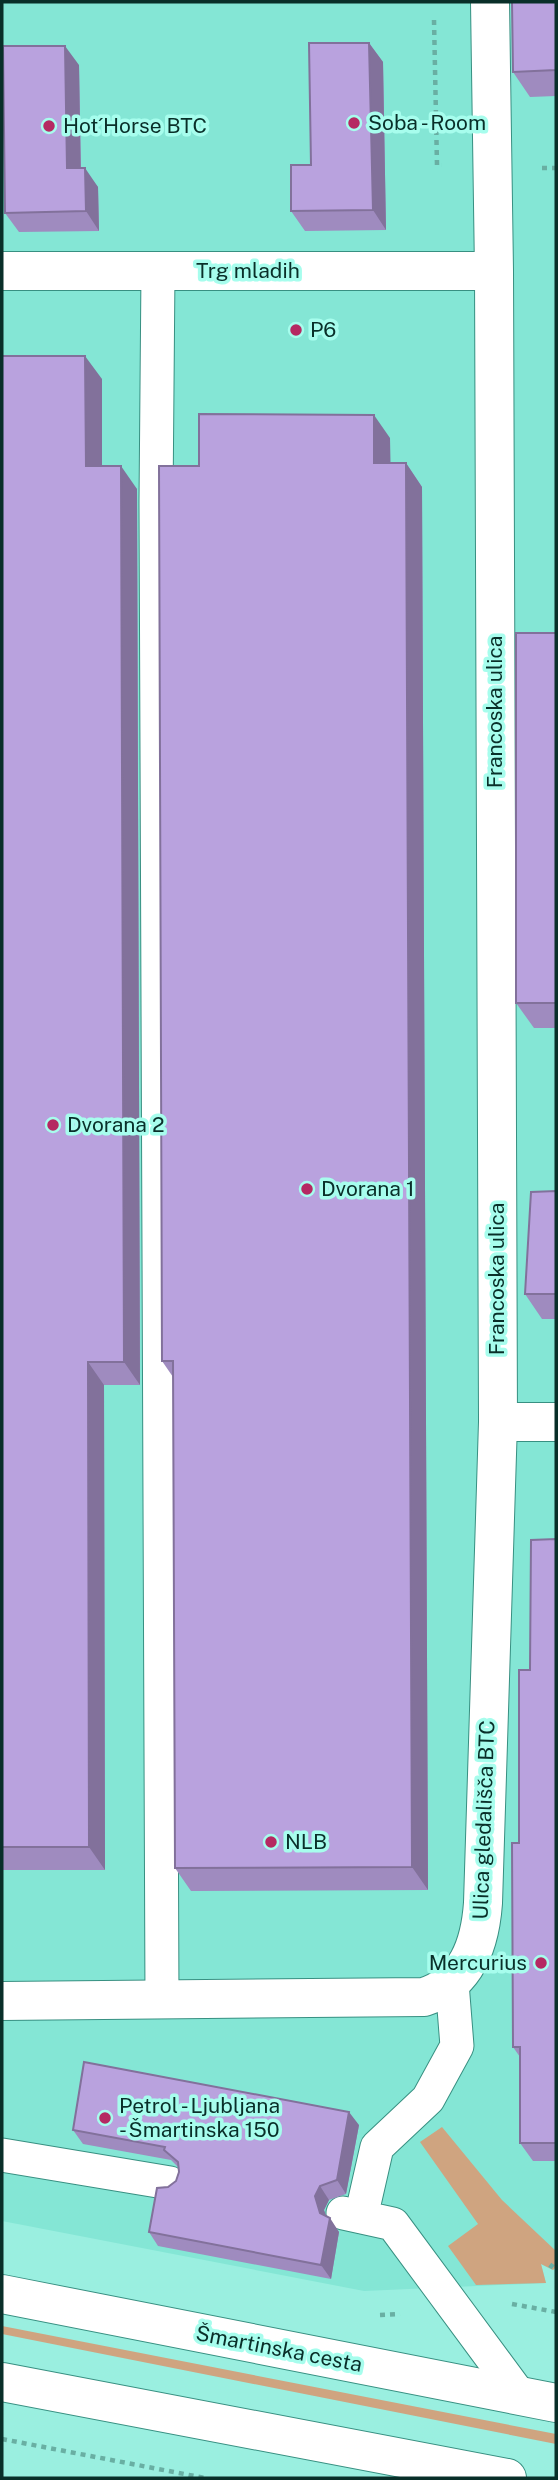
<svg xmlns="http://www.w3.org/2000/svg" width="558" height="2480" viewBox="0 0 558 2480" font-family="'Public Sans',sans-serif">
  <rect width="100%" height="100%" fill="#9aefe0"/>
  <path fill="#84e6d5" d="M2,2H556V2267L553,2270L541,2264L546,2283L364,2291L2,2221Z"/>
  <path fill="#cfa480" d="M442,2127L502,2200L556,2251V2267L553,2270L541,2264L546,2283L476,2285L448,2246L478,2224L420,2142Z
    M2,2326L556,2434V2444L2,2334Z"/>
  <g fill="none" stroke-linecap="round" stroke-linejoin="round">
    <g stroke="#389082" stroke-width="35">
      <path id="service" d="M158,271L156,502L162,2000
        M2,2155L170,2183
        M343,2213L393,2224L520,2396
        M361,2217L377,2147L428,2099L457,2046L452,1983"/>
    </g>
    <g stroke="#389082" stroke-width="40">
      <path id="minor" d="M2,271H494
        M498,1422H556
        M2,2001L424,1997C467,1983 480,1945 483,1903L498,1422L494,271L490,2"/>
    </g>
    <g stroke="#389082" stroke-width="40">
      <path id="primary" d="M2,2294L556,2403
        M2,2382L507,2478"/>
    </g>
    <path stroke="#69afa3" stroke-width="4.5" stroke-dasharray="5 5" stroke-linecap="butt" d="M434,20L437,165H442
      M542,168H556
      M550,2268L556,2260
      M512,2304L556,2312
      M380,2315L400,2314
      M2,2439L205,2478"/>
    <use href="#service" stroke="#fff" stroke-width="33"/>
    <use href="#minor" stroke="#fff" stroke-width="38"/>
    <use href="#primary" stroke="#fff" stroke-width="38"/>
  </g>
  <path fill="#9f8bbf" d="M556,2V96L530,97L513,72Z
    M369,43L383,62L386,230L305,231L291,211L311,165Z
    M79,65L81,168L98,187L99,231L19,232L5,213Z
    M2,356L102,379V466L137,489L140,1385H104L105,1870H2Z
    M390,438V463H406L422,487L428,1890L191,1891L175,1868L173,1377L162,1361L199,466Z
    M556,633V1028H534L516,1003Z
    M556,1191V1319H542L525,1294Z
    M556,1539V2161H533L520,2143V2057L513,2047L519,1843L530,1670Z
    M359,2125L346,2194L329,2200L324,2210L326,2216L339,2232L331,2279L158,2246L149,2232L168,2187L176,2181L179,2172V2168L171,2160L83,2144L73,2130Z"/>
  <path fill="#82719b" d="M369,43L383,62L386,230L373,210Z
    M65,46L79,65L81,187L67,168Z
    M85,168L98,187L99,231L86,211Z
    M85,356L102,379V489L86,466Z
    M374,415L390,438L391,487L374,463Z
    M406,463L422,487L428,1890L412,1867Z
    M121,466L137,489L140,1385L124,1362Z
    M88,1362L104,1385L105,1870L89,1847Z
    M349,2112L359,2125L346,2194L337,2180Z
    M320,2186L329,2200L324,2210L329,2224L330,2218L339,2232L331,2279L321,2265L320,2213L315,2196Z"/>
  <path fill="#b9a2de" stroke="#82719b" stroke-width="2" d="M512,2H556V70L513,72Z
    M309,43H369L373,210L291,211V165H311Z
    M3,46H65L67,168H85L86,211L5,213Z
    M2,356H85L86,466H121L124,1362H88L89,1847H2Z
    M199,414L374,415V463H406L412,1867L175,1868L173,1361H162L159,466H199Z
    M516,633H556V1003H516Z
    M556,1191V1294H525L531,1192Z
    M556,1539V2143H520V2047H513L512,1843H519V1670H530L531,1540Z
    M84,2062L349,2112L337,2180L320,2186L315,2196L320,2213L330,2218L321,2265L149,2232L157,2188L168,2187L176,2181L179,2172L178,2162L164,2150L165,2147L73,2130Z"/>
  <g fill="#b52962" stroke="#a7fded" stroke-width="2.5">
    <circle cx="354" cy="123" r="7"/>
    <circle cx="49" cy="126" r="7"/>
    <circle cx="296" cy="330" r="7"/>
    <circle cx="53" cy="1125" r="7"/>
    <circle cx="307" cy="1189" r="7"/>
    <circle cx="271" cy="1842" r="7"/>
    <circle cx="541" cy="1963" r="7"/>
    <circle cx="105" cy="2118" r="7"/>
  </g>
  <g text-anchor="middle" stroke-width="7" stroke-linejoin="round" paint-order="stroke">
    <g font-size="21" fill="#092f29" stroke="#a7fded" text-anchor="start">
      <text x="368" y="130">Soba - Room</text>
      <text x="63" y="133">Hot´Horse BTC</text>
      <text x="310" y="337">P6</text>
      <text x="67" y="1132">Dvorana 2</text>
      <text x="321" y="1196">Dvorana 1</text>
      <text x="285" y="1849">NLB</text>
      <text x="527" y="1970" text-anchor="end">Mercurius</text>
      <text x="119" y="2113">Petrol - Ljubljana<tspan x="119" dy="24">- Šmartinska 150</tspan></text>
    </g>
    <g font-size="21" fill="#092f29" stroke="#a7fded">
      <text x="248" y="278">Trg mladih</text>
      <text transform="translate(495 712) rotate(-90)" y="7">Francoska ulica</text>
      <text transform="translate(497 1279) rotate(-90)" y="7">Francoska ulica</text>
      <text transform="translate(484 1820) rotate(-88)" y="7">Ulica gledališča BTC</text>
      <text transform="translate(279 2349) rotate(11)" y="7">Šmartinska cesta</text>
    </g>
  </g>
  <rect width="558" height="2480" fill="none" stroke="#092f29" stroke-width="7"/>
</svg>
